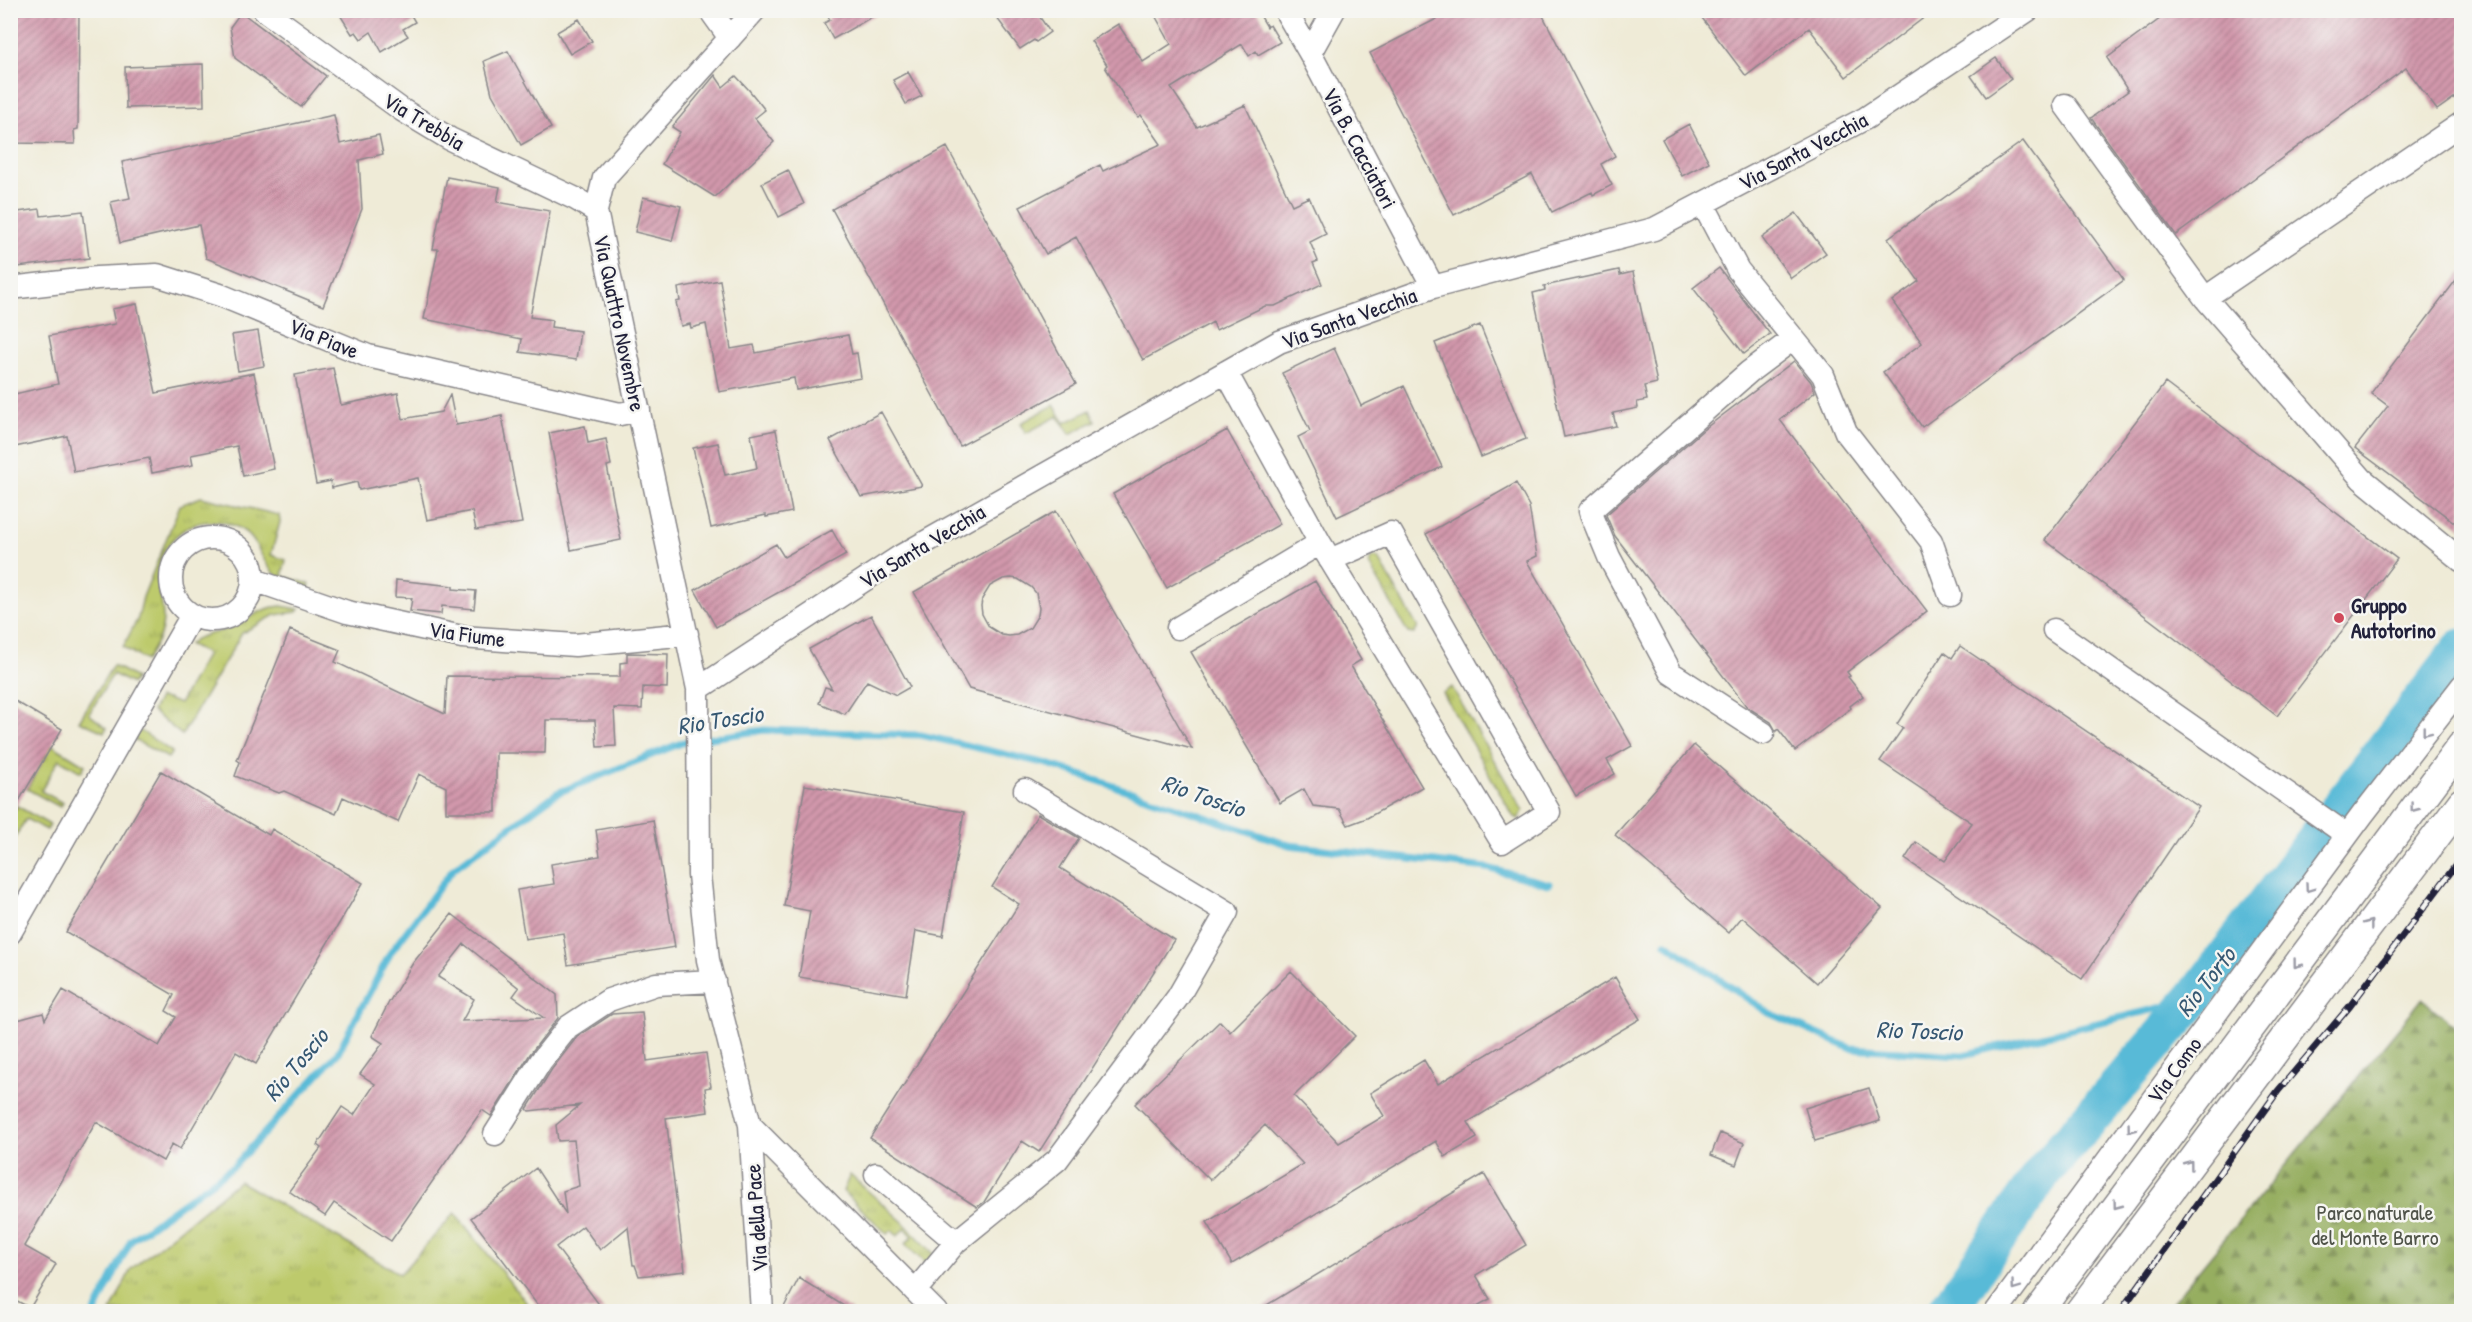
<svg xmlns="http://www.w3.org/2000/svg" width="2472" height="1322" viewBox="0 0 2472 1322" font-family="'Patrick Hand',sans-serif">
  <defs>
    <pattern id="grass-tufts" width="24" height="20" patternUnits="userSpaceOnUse" patternTransform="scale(1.5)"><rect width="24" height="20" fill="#bdca6c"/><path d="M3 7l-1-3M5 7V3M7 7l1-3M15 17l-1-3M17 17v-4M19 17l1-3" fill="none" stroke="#a2ad5e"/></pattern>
    <pattern id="forest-firs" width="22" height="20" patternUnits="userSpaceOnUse" patternTransform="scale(1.5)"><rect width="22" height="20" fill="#96ae60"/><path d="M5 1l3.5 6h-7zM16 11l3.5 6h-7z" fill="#7a8d50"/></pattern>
    <pattern id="building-hatch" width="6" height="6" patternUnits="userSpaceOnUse" patternTransform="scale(1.5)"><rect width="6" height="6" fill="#d298ac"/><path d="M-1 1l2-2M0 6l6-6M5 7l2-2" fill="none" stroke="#aa7c8d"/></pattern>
  </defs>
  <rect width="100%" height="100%" fill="#f6f6f2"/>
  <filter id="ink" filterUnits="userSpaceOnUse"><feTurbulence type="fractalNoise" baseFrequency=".0167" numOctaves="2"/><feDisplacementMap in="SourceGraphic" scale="12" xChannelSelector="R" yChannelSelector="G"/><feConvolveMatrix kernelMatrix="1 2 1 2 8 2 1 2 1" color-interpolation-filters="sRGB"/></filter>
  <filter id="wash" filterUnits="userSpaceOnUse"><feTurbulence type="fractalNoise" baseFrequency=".008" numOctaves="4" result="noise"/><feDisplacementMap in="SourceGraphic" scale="24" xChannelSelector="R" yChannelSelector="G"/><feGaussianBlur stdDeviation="1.35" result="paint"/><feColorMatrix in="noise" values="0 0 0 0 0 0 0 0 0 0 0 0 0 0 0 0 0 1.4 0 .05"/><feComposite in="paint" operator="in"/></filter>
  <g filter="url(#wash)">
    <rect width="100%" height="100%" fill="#efebd7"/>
    <path fill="url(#grass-tufts)" stroke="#707654" stroke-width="1.5" d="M1054,405L1065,423L1090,410L1095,421L1070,434L1058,416L1026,433L1021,423Z
      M201,497L279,515L280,522L271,555L286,560L282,576L310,584L308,590C295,585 282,582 272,571C257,554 259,537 235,526C221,520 204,520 190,526C169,537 157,558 158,582C160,598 165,612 162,628C160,640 152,650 146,661L123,647L138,618L143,597L180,505Z
      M1375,557L1379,559L1418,628L1414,634L1408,633L1369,564L1371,558Z
      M281,606L299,609L297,612L275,615L242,633L182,735L152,711L159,698L167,699L179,704L207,654L189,644C203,632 218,634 233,627C250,619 261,607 281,606Z
      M113,665L136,678L132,684L113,674L89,714L107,728L104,732L79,721Z
      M1452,687L1523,811L1519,819L1513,816L1443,693Z
      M141,731L172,752L168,758L134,740L137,732Z
      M52,745L85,765L81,772L59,759L41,791L63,803L60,807L27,789Z
      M17,806L50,825L47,830L26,819L11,844V816Z
      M850,1175L903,1222L934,1254L925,1263L905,1244L913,1236L905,1228L897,1236L892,1230L887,1234L843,1191Z
      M239,1181L400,1274L455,1213L533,1311H111L131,1269Z"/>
    <path fill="url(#forest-firs)" stroke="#5c684e" stroke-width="1.5" d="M2422,999L2461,1031V1311H2165Z"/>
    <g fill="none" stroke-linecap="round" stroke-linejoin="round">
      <path stroke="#58bad7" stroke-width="7" d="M1666,943L1769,1013L1850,1048L1963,1055L2193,1000
        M95,1312L131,1240L234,1166L337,1054L391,952L453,869L557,793L684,742L764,730L921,735L1048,764L1289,845L1487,868L1549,884"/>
      <path stroke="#58bad7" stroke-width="39" d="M1946,1312L2044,1171L2193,1000L2462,648"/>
    </g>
    <g id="blocks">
      <path fill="url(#building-hatch)" fill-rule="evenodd" d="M16,10H79L78,129L74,130L75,144L15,143Z
        M337,10H408L415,22L403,29L408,36L382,52L371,32L361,39L356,32L352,34Z
        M825,10H884L833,39L824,23L830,20Z
        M991,10H1035L1050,32L1036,42L1034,40L1020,49Z
        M1152,10H1257L1267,27L1270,25L1280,42L1258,55L1256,51L1249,56L1242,44L1171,88L1197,127L1245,105L1292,205L1309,197L1326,234L1310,242L1318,261L1313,263L1322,284L1275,306H1265L1216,330L1213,322L1143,360L1076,237L1046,254L1020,207L1100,165L1103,171L1161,144L1141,115L1138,117L1125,98L1105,67L1107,65L1091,41L1118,24L1143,62L1171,44Z
        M1454,10H1540L1615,156L1601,164L1612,185L1593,195L1592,192L1552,212L1532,174L1454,215L1370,53Z
        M1696,10H1934L1846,77L1809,28L1746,76Z
        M2172,10H2462V92L2437,110L2406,68L2176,235L2091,118L2128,91L2107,58Z
        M241,12L326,76L301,107L235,58L230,27Z
        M579,19L592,41L570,54L557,32Z
        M508,51L551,128L521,145L492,94L484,61Z
        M1996,58L2011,79L1986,97L1971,76Z
        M203,64L204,106L126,108L125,67Z
        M908,72L922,96L906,104L893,80Z
        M715,75L723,87L736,76L749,90L765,110L755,118L774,142L715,197L662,164L680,132L672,127Z
        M334,115L340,144L379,135L383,154L359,160L362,209L323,306L206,258L199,225L120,243L111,202L130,198L122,162Z
        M1689,124L1709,162L1682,176L1662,139Z
        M2023,141L2124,280L1922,427L1883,372L1922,343L1892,301L1919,281L1888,238Z
        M947,147L1076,384L960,446L832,209Z
        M788,170L804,204L779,217L762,183Z
        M447,177L500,187L497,202L550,211L530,317L552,320L551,327L580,331L576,360L520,352L522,339L424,319L438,249H433Z
        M643,197L681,206L672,241L635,232Z
        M40,209L41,216L83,211L89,258L10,268V213Z
        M1796,213L1826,253L1791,278L1762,238Z
        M1719,268L1770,334L1744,354L1693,288Z
        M1619,270L1620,275L1633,272L1657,383L1644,386L1647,400L1637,402L1638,408L1613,413L1616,426L1564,437L1533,293L1545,290L1544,286Z
        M2462,272V528L2355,448L2388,406L2371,393Z
        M720,280L731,349L754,345L756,353L848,335L852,354L857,353L861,378L796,390L794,378L719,392L706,324L691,328L690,324L681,326L676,302L680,301L678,288Z
        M137,304L156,393L254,373L274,469L243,476L237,446L191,455L193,465L152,473L149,458L74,472L67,436L10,448V395L58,384L49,336L115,324L112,309Z
        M1480,325L1526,439L1481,457L1435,343Z
        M258,331L264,366L238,371L232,335Z
        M1334,348L1361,406L1404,386L1442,467L1337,517L1298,437L1310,431L1282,373Z
        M1794,361L1811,382L1815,392L1780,420L1927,611L1847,672L1850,676L1848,677L1863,696L1850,706L1851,708L1795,751L1778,729L1776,731L1771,722L1747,707L1615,536L1606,515L1703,430Z
        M333,368L341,405L398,393L403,419L441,412L450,395L456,425L502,416L522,523L476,530L472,511L427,520L418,478L359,490L357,482L332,488L331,481L316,484L295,375Z
        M2165,383L2397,559L2277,716L2045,540Z
        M881,412L922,486L861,497L830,440Z
        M585,426L588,443L606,439L611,465L607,466L621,540L571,550L549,433Z
        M776,430L792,512L766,517V515L711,528L693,448L718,443L725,475L757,468L751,435Z
        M1227,430L1280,524L1167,588L1113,494Z
        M1516,483L1529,506L1537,556L1527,561L1632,746L1607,760L1615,774L1576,796L1426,534Z
        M1056,511L1109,603L1192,749L969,689L914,592ZM1011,578L1018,579L1031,587L1036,593L1039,608L1038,615L1030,628L1017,635L1009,636L1002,635L989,627L982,614L981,606L982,599L990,586L1003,579Z
        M832,530L846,555L716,627L695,590L776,544L784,557Z
        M396,580L453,586V589L476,591L474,609L442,606L441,614L410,611L412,598L395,597Z
        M1315,581L1361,660L1351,666L1422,787L1367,818L1348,825L1339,809L1313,806L1304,789L1280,803L1191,652Z
        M871,615L910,687L896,695L867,681L845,714L819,703L825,687L832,689L809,649Z
        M290,630L340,650L335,662L445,714L447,676L620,677V663L627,662V653L668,654L667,688L643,687L642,709L614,708L616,746L597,747L595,720H546L545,753H496V812H446V787L419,774L398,822L343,797L336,814L284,791L279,793L235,776L240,762L237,760Z
        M1960,646L2199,807L2082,979L1905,859L1916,842L1945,861L1972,823L1880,761L1903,728L1897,724L1944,652L1952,658Z
        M10,698L62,729L10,816Z
        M1694,745L1882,908L1817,983L1742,917L1729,933L1615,835Z
        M161,771L269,835L272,829L363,883L256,1064L236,1052L180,1149L172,1144L163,1161L96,1122L24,1246L56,1264L30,1308L10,1297V1022L43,1013L45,1020L63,990L159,1046L176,1017L166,1011L174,995L66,932Z
        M805,785L964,812L943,936L916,931L906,995L799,977L810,911L784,906Z
        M1038,814L1079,838L1060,868L1174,940L1039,1152L1022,1141L984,1202L977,1207L870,1138L1019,904L992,887Z
        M653,820L675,947L568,965L563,933L525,939L517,890L554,884L551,864L600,856L596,830Z
        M452,914L557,995L558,1018L530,1054L491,1116L482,1110L391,1241L334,1203L325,1216L289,1191L321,1148L317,1145L342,1107L354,1115L375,1084L360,1074L383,1043L372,1036L389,1002L413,963ZM464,944L519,988L513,996L544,1018L462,1021L474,999L438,977Z
        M1291,971L1355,1036L1294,1096L1339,1143L1384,1116L1370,1093L1424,1060L1438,1084L1615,977L1640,1019L1468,1122L1477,1138L1445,1157L1436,1141L1232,1264L1207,1222L1303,1164L1265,1125L1210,1180L1135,1104L1220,1021L1230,1032Z
        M642,1012L647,1061L706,1053L711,1087L705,1088L708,1112L666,1118L685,1271L639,1276L635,1265H633L628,1227L600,1250L583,1226L556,1247L604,1311H542L471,1218L536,1168L566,1214L563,1191L579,1186L574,1140L558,1141L556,1125L580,1105L529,1111L527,1109L552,1069L577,1037L612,1014Z
        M1869,1088L1880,1121L1815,1141L1805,1108Z
        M1720,1133L1744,1143L1736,1165L1711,1155Z
        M1484,1174L1526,1245L1476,1275L1490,1299L1468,1311H1257Z
        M799,1278L852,1311H782Z"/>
    </g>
  </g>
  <g filter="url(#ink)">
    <use href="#blocks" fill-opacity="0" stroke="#888689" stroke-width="1.5"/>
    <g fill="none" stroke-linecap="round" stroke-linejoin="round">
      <g stroke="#888689" stroke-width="25">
        <path id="minor" d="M264,10L402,110L450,139L576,199L596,211
          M710,10L730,38
          M755,10L604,178L596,211L698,689L699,875L708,960L750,1125L936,1312
          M1285,10L1310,53L1433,287
          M1310,53L1334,10
          M2065,105L2205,298L2362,479L2462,561
          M1703,204L1738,270L1823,375L1846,432L1931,541L1950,595
          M10,288L97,278L157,275L220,295L368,356L620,414L639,410
          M2205,298L2462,123
          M171 579a41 41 0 1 1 82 0a41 41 0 1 1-82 0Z
          M1320,543L1502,842L1549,812L1391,533L1330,560
          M254,580L347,612L462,637L575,645L687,634
          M1178,628L1320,543L1226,372
          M2054,630L2347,835
          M698,689L901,556L1279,342L1433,287L1654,229L1866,118L2028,10
          M1763,733L1671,673L1609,557L1590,511L1749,372L1793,339
          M10,933L192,615
          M750,1125L762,1312
          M495,1134L541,1061L568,1027L609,1000L656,984L714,981
          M876,1174L956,1242
          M915,1291L956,1242L1057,1160L1178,997L1227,912L1025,790
          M1996,1312L2363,814L2462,686"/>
      </g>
      <g stroke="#888689" stroke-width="31">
        <path id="major" d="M2038,1312L2462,745
          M2079,1312L2462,802"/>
      </g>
      <use href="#minor" stroke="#fff" stroke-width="22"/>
      <use href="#major" stroke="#fff" stroke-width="28"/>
      <g stroke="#22223b" stroke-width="7">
        <path id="rail" d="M2120,1312L2278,1091L2350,1006L2462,857"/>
      </g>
      <use href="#rail" stroke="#f6f6f2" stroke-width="4.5" stroke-dasharray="14" stroke-linecap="butt"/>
    </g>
    <defs><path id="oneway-chevron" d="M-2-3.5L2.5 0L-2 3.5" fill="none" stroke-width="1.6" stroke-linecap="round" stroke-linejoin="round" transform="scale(1.5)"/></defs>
    <g stroke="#9c9ca7">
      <use href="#oneway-chevron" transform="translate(2426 732) rotate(128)"/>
      <use href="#oneway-chevron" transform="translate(2414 808) rotate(127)"/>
      <use href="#oneway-chevron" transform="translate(2309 888) rotate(126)"/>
      <use href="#oneway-chevron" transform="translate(2369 924) rotate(-53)"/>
      <use href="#oneway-chevron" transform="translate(2297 964) rotate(127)"/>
      <use href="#oneway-chevron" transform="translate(2131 1129) rotate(127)"/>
      <use href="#oneway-chevron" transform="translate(2189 1164) rotate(-53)"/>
      <use href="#oneway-chevron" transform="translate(2117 1205) rotate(127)"/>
      <use href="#oneway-chevron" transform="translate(2015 1286) rotate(126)"/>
    </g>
  </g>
  <circle fill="#d1495b" stroke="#f6f6f2" stroke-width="2" cx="2339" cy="618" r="6"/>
  <g text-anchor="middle" stroke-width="5" stroke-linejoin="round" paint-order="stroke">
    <g font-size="22" fill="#22223b" stroke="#f6f6f2">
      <text transform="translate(424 121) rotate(31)" y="8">Via Trebbia</text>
      <text transform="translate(1360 148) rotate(62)" y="8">Via B. Cacciatori</text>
      <text transform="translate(1803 151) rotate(-28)" y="8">Via Santa Vecchia</text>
      <text transform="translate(1349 318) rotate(-20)" y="8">Via Santa Vecchia</text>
      <text transform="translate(620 323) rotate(78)" y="8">Via Quattro Novembre</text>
      <text transform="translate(324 338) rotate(22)" y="8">Via Piave</text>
      <text transform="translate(922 546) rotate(-31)" y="8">Via Santa Vecchia</text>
      <text transform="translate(467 634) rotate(8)" y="8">Via Fiume</text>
      <text transform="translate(2174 1070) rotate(-54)" y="8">Via Como</text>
      <text transform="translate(756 1218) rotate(-94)" y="8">Via della Pace</text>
    </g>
    <g font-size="22" font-weight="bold" fill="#22223b" stroke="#f6f6f2" text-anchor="start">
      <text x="2351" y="613">Gruppo<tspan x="2351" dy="25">Autotorino</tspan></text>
    </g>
    <g font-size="22" fill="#50544a" stroke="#f6f6f2">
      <text x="2375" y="1220">Parco naturale<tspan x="2375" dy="25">del Monte Barro</tspan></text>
    </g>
    <g font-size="24" font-style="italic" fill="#355772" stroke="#f6f6f2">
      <text transform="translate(720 720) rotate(-9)" y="8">Rio Toscio</text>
      <text transform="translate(1203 796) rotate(19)" y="8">Rio Toscio</text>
      <text transform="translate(2206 982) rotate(-52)" y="8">Rio Torto</text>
      <text transform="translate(1919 1031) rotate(2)" y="8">Rio Toscio</text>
      <text transform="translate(296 1065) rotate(-50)" y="8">Rio Toscio</text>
    </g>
  </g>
  <rect width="2472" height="1322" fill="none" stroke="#f6f6f2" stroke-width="36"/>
</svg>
